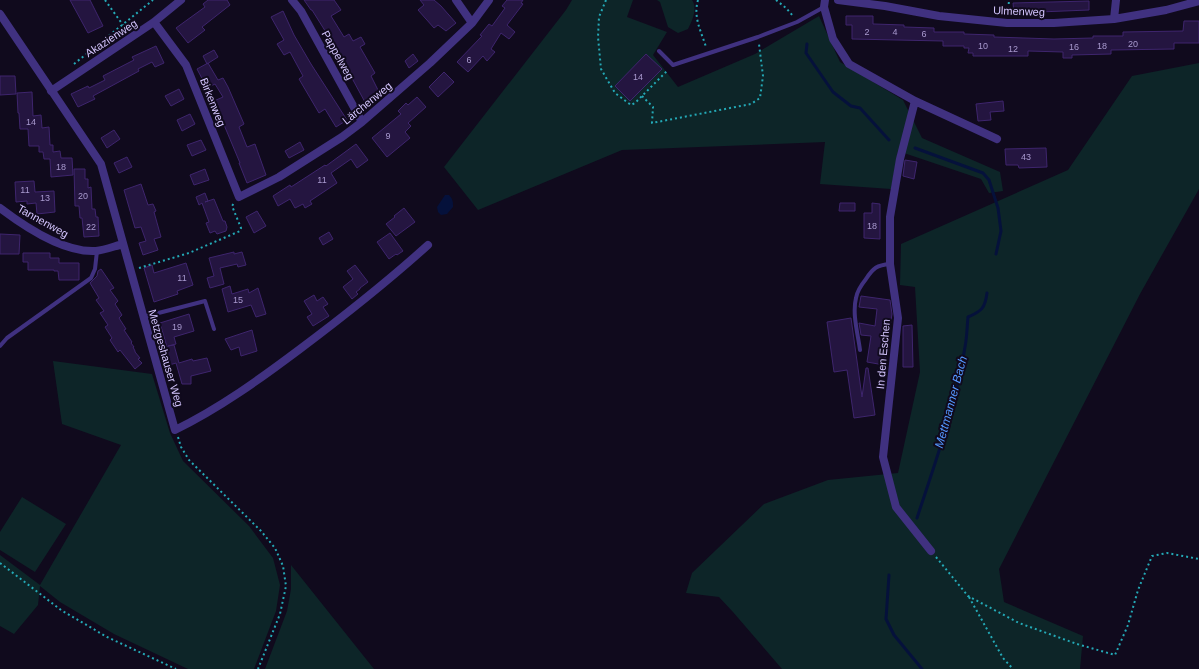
<svg xmlns="http://www.w3.org/2000/svg" width="1199" height="669" viewBox="0 0 1199 669" font-family="Arial,sans-serif">
  <rect width="100%" height="100%" fill="#100a1d"/>
  <path fill="#0d2528" d="M572,0H633L627,17L667,32L653,55L678,87L755,54L819,16L840,62L903,100L922,138L1000,172L1003,191L989,193L981,179L898,151L891,189L820,184L825,142L622,150L478,210L444,167L566,10Z
    M657,0H692C698,9 692,21 688,29L678,33L668,27L660,2Z
    M1199,63V189L1140,294L999,569L1004,602L1083,636L1080,669H782L733,612L719,597L686,593L692,573L764,504L828,480L898,473L920,372L915,287L900,285L901,244L1068,170L1132,76Z
    M53,361L152,374L170,433L183,461L249,526L273,558L280,585L276,611L254,669H188L114,634L60,602L40,586L38,605L14,634L0,626V555L40,585L121,445L62,424Z
    M22,497L66,524L35,572L0,550V532Z
    M291,565L374,669H265L287,611L291,589Z"/>
  <path fill="#05113b" d="M445,195H449C453,199 453,202 453,207L447,214L441,215L438,212L437,207Z"/>
  <g fill="none" stroke-linecap="round" stroke-linejoin="round">
    <path stroke="#05113b" stroke-width="3" d="M807,44L806,53L833,92L851,106L860,108L889,140
      M915,148L983,173L989,180L998,208L1001,231L996,254
      M917,518C935,463 956,405 965,347C967,337 967,327 968,317C982,311 985,308 987,293
      M889,575L886,619L894,635L922,669"/>
  </g>
  <path fill="#241540" stroke="#3e256d" d="M70,0H90L103,26L88,33Z
    M208,0H227L230,5L202,27L205,30L188,43L176,28L205,7L203,4Z
    M304,0H334L341,10L331,16L344,37L349,34L353,41L361,37L365,44L360,47L375,73L371,76L381,96L366,104L334,45L312,10H311Z
    M420,0H434L441,6L456,23L446,31L438,25L434,28L418,10L424,5Z
    M507,0H523L521,3L523,4L507,25L515,32L509,39L501,33L491,49L495,52L487,61L483,56L468,72L457,62L482,36L480,35L489,24L492,26L505,8L502,6Z
    M1089,1V10L1014,13L1013,3Z
    M283,11L294,35L311,64L347,120L336,127L325,109L319,113L299,79L303,76L290,52L284,55L277,44L284,40L271,17Z
    M846,16H873V24H874L904,25V27L934,28V32H964V34L994,35V37L1054,39L1093,38V36H1123V32L1183,31L1184,21H1199V43H1174V49L1111,50V54L1072,55V58H1063V52L1028,51V56H973V53H968L969,48H964V46H943V41L852,39V25H846Z
    M156,46L164,63L155,67L152,62L138,69L139,71L93,96L95,99L78,107L71,94L88,86L89,88L105,80L103,76L134,60L132,57Z
    M214,50L218,57L207,64L203,56Z
    M413,54L418,61L409,68L405,61Z
    M646,54L662,69L630,101L615,86Z
    M208,63L218,80L223,78L228,87L244,124L239,127L247,147L255,144L266,175L247,183L239,163H240L214,101L223,97L215,84L207,88L197,69Z
    M444,72L454,82L438,97L429,87Z
    M0,76H15L16,94L0,95Z
    M179,89L184,99L171,106L165,96Z
    M32,92L33,116L41,115L42,128L49,127L50,145H53V152L60,151L61,158H72L73,175L51,177L50,159H44L43,152H39V146H29L28,129H20L19,113H18L17,93Z
    M417,97L426,107L408,123L411,126L405,132L410,138L387,157L372,138L401,114L398,111L406,103L408,105Z
    M1003,101L1004,111L990,112L991,120L978,121L976,104Z
    M190,114L195,124L182,131L177,120Z
    M114,130L120,139L107,148L101,138Z
    M201,140L206,150L192,156L187,145Z
    M300,142L304,150L289,158L285,151Z
    M356,144L368,160L357,168L351,159L331,173L337,183L310,201L312,204L305,208L303,204L295,208L290,199L278,206L273,196L290,185L291,187L325,165L326,166Z
    M1046,148L1047,167L1019,168L1018,165H1006L1005,149Z
    M127,157L132,167L119,173L114,163Z
    M905,160L917,162L914,179L903,176Z
    M74,169H85V179H88V188L91,187L92,209H95L96,217H98L99,236L84,237L82,218H80L79,206H75Z
    M205,169L209,180L194,185L190,175Z
    M34,181L35,192L54,191L55,212L37,214L36,203L27,204V201L16,202L15,182Z
    M141,184L148,205L153,204L156,211L154,212L161,237L154,239L158,250L143,255L139,243L146,241L141,227L135,228L124,190Z
    M205,193L208,201L205,202L214,199L223,221H225L227,227L226,231L217,234L215,231L210,233L206,223L209,222L202,203L199,205L196,197Z
    M840,203H855V211H839Z
    M872,203L880,204V239L864,238V213H872Z
    M404,208L415,222L396,236L386,224L395,217L394,216Z
    M257,211L266,226L254,233L246,217Z
    M329,232L333,239L323,245L319,238Z
    M390,233L403,251L397,255L396,254L389,259L377,242Z
    M0,234L20,235L19,254H0Z
    M234,252V254L242,252L246,265L238,267L237,264L220,268L224,284L210,288L207,278L214,276L209,258Z
    M23,253H50V258H59V263H79V280H59L58,271H54V270H28V262H23Z
    M186,263L193,285L177,291L178,294L154,302L144,268L152,265L154,273Z
    M355,265L368,282L360,288V289L356,292L358,294L352,299L343,287L353,279L347,271Z
    M101,269L114,288L110,290L118,301L115,304L122,315L119,318L126,329L124,330L132,342L131,343L134,347H133L135,351V352L140,358L138,359L142,363L135,369L120,350L118,352L110,340L112,338L105,327L108,325L100,313L104,311L96,300L99,298L90,283L97,276L98,271Z
    M230,286L232,294L248,289L249,293L258,288L266,314L256,317L251,305L228,312L222,289Z
    M314,295L317,301L323,297L328,304L323,307L329,316L313,326L307,317L312,314L304,301Z
    M861,296L890,300L892,314L884,365L867,362L871,336L861,335L859,323L875,326L877,309L859,307Z
    M189,314L194,331L174,337L176,344L168,346L174,345L179,363L192,359L193,361L207,358L211,371L191,376V384H182L176,363L166,366L161,348L167,347L160,323Z
    M851,318L862,397L866,368H868L875,415L854,418L847,370L834,372L827,322Z
    M912,325L913,367H903V326Z
    M252,330L257,351L241,356L239,347L231,350L225,339Z"/>
  <g fill="none" stroke-linecap="round" stroke-linejoin="round">
    <path stroke="#24a9b6" stroke-width="2" stroke-dasharray="2 3" stroke-linecap="butt" d="M105,0L123,25
      M606,0L599,17L598,37L601,69L615,93L631,105L635,103L668,70
      M698,0C693,17 701,31 706,47
      M776,0L786,8L793,16
      M1008,14L1009,0
      M74,64L153,0
      M642,96L653,107L652,123L751,104L760,98L763,76L759,44
      M139,268L189,253L240,231L241,228L232,206L234,203
      M178,437L181,447L189,460L261,531L275,548L283,566L286,586L280,614L258,669
      M936,557L968,596L1019,623L1077,644L1115,655L1128,625L1138,590L1152,556L1167,553L1199,559
      M0,563L61,610L107,637L176,669
      M969,597L1003,658L1013,669"/>
    <path stroke="#403180" stroke-width="4" d="M659,51L673,65L758,37L797,22L824,7
      M143,317L205,301L214,329
      M0,346L7,338L91,278L95,269L97,251
      M860,350C858,334 852,314 856,298C857,291 862,284 866,279C873,268 877,265 890,264"/>
    <path stroke="#403180" stroke-width="8" d="M292,0L301,11L362,122
      M456,0L472,23
      M825,0L824,7L833,39L849,64L915,101L997,139
      M838,0L885,6L939,16L1007,23H1054L1114,19L1166,10L1199,1
      M0,14L101,164L175,430C220,408 260,379 300,349C344,316 387,282 428,245
      M1114,19L1116,0
      M154,22L186,65L239,197L279,177L342,137L362,122L430,63L472,23L489,0
      M51,91L154,22L181,0
      M915,101L900,159L890,217V264L898,318L883,457L896,507L931,551
      M0,208C25,227 64,253 96,251C105,250 115,246 123,244"/>
  </g>
  <g text-anchor="middle" stroke-width="4" stroke-linejoin="round" paint-order="stroke">
    <g font-size="9" fill="#a99acf">
      <text x="867" y="35">2</text>
      <text x="895" y="35">4</text>
      <text x="924" y="37">6</text>
      <text x="1133" y="47">20</text>
      <text x="983" y="49">10</text>
      <text x="1102" y="49">18</text>
      <text x="1074" y="50">16</text>
      <text x="1013" y="52">12</text>
      <text x="469" y="63">6</text>
      <text x="638" y="80">14</text>
      <text x="31" y="125">14</text>
      <text x="388" y="139">9</text>
      <text x="1026" y="160">43</text>
      <text x="61" y="170">18</text>
      <text x="322" y="183">11</text>
      <text x="25" y="193">11</text>
      <text x="83" y="199">20</text>
      <text x="45" y="201">13</text>
      <text x="872" y="229">18</text>
      <text x="91" y="230">22</text>
      <text x="182" y="281">11</text>
      <text x="238" y="303">15</text>
      <text x="177" y="330">19</text>
    </g>
    <g font-size="11" fill="#d5c6ff" stroke="#100a1d">
      <text transform="translate(1019 11) rotate(2)" y="4">Ulmenweg</text>
      <text transform="translate(111 38) rotate(-33)" y="4">Akazienweg</text>
      <text transform="translate(338 55) rotate(61)" y="4">Pappelweg</text>
      <text transform="translate(213 102) rotate(68)" y="4">Birkenweg</text>
      <text transform="translate(367 103) rotate(-39)" y="4">Lärchenweg</text>
      <text transform="translate(43 221) rotate(29)" y="4">Tannenweg</text>
      <text transform="translate(883 354) rotate(-85)" y="4">In den Eschen</text>
      <text transform="translate(166 358) rotate(74)" y="4">Metzgeshauser Weg</text>
    </g>
    <g font-size="12" font-style="italic" fill="#5497ff" stroke="#100a1d">
      <text transform="translate(951 402) rotate(-75)" y="4">Mettmanner Bach</text>
    </g>
  </g>
</svg>
